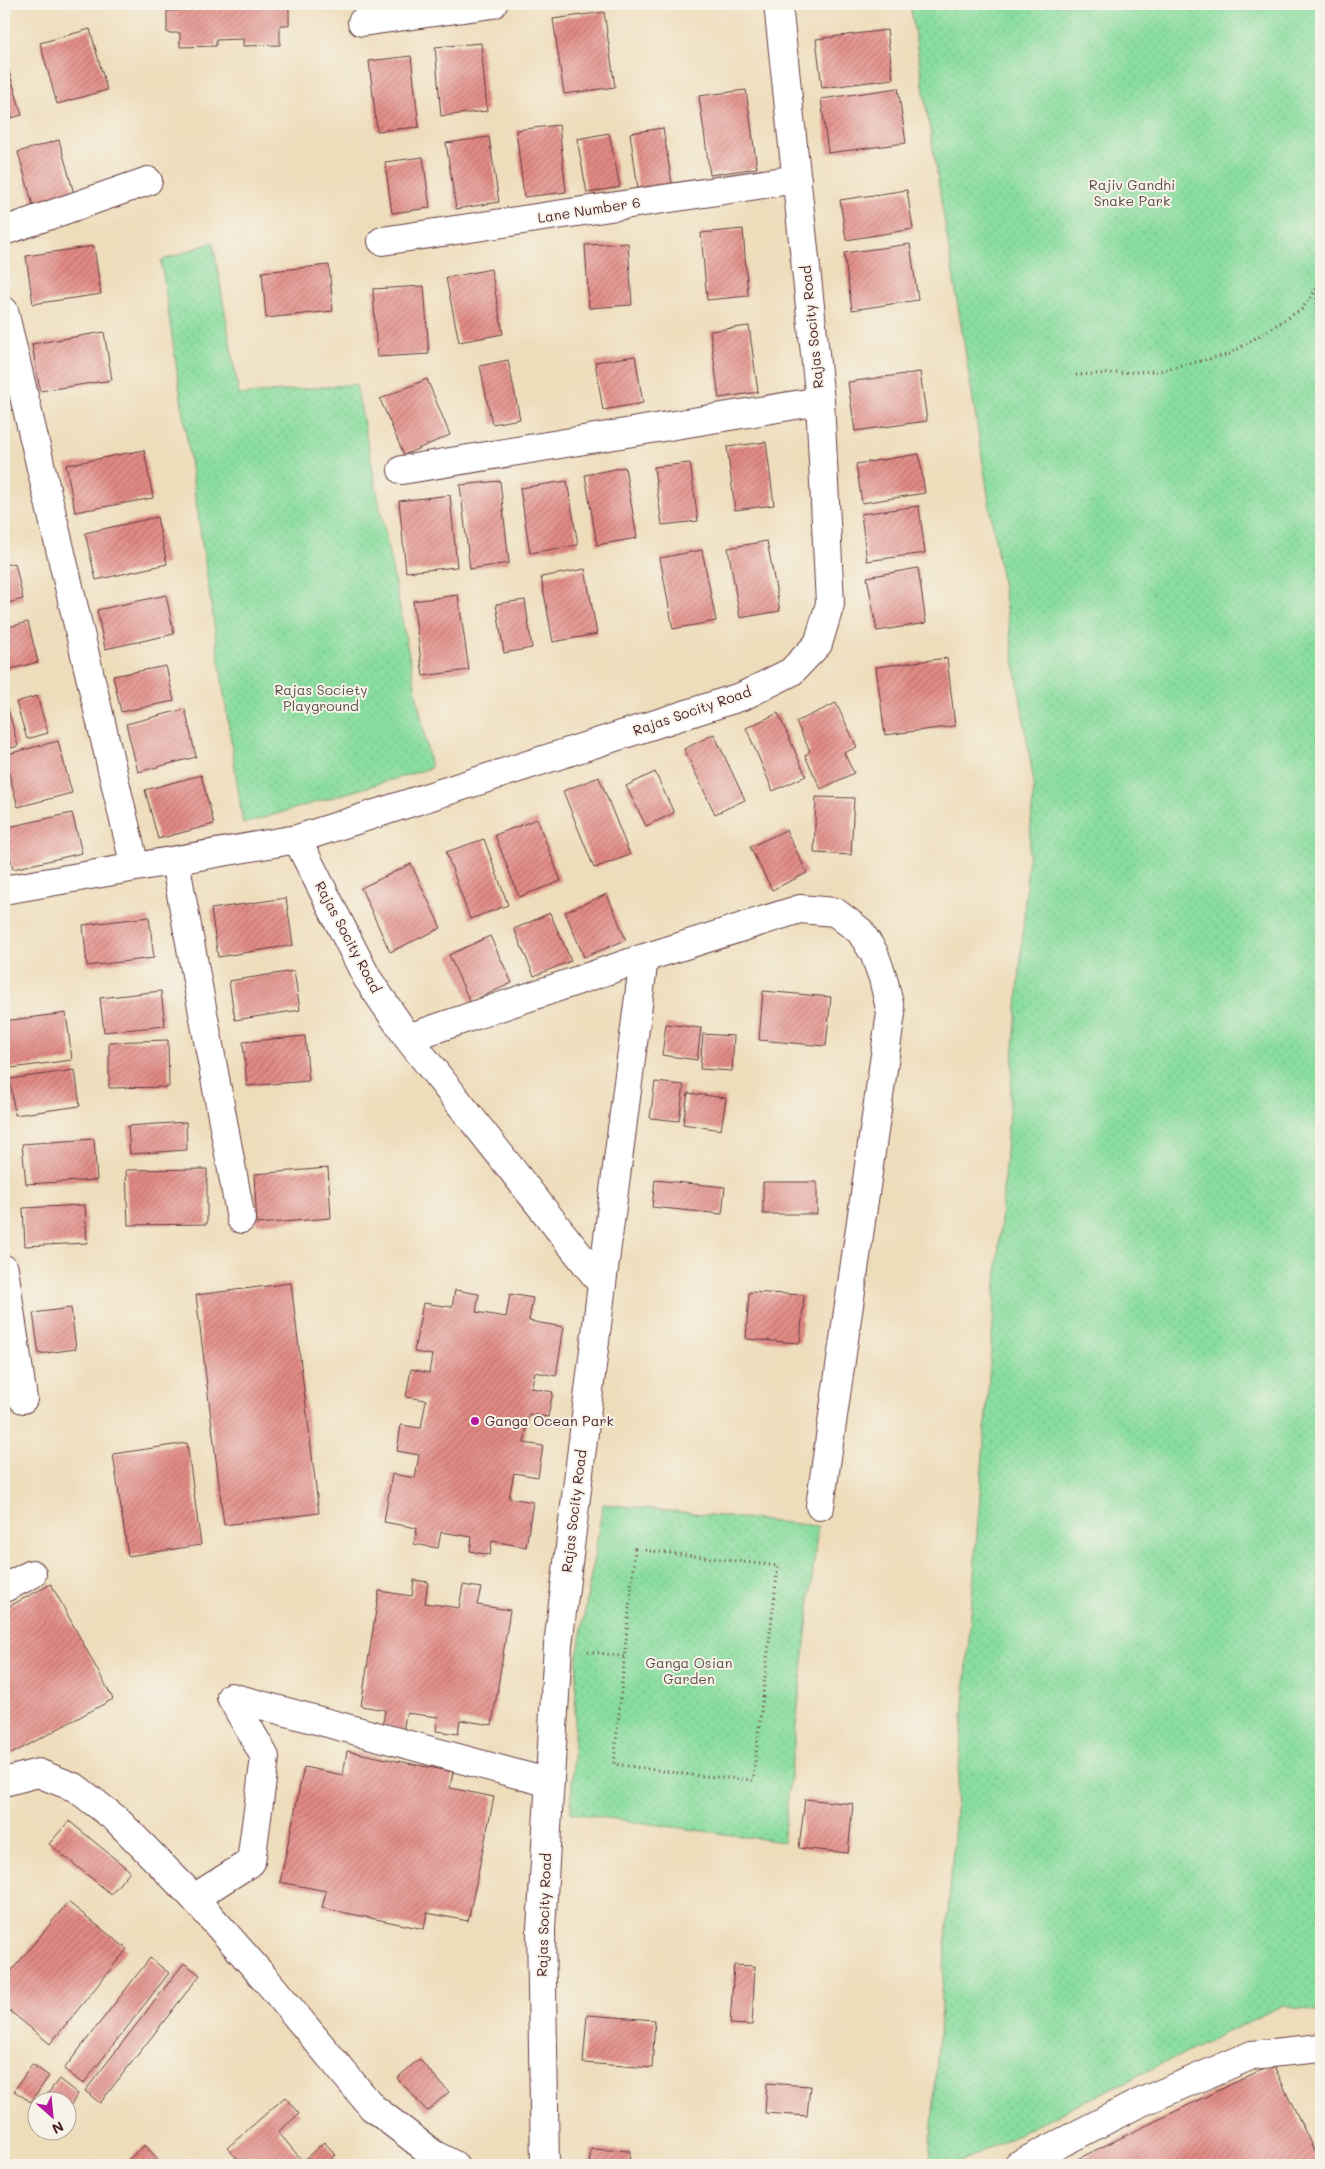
<svg xmlns="http://www.w3.org/2000/svg" width="1325" height="2169" viewBox="0 0 1325 2169" font-family="Mali,sans-serif">
  <defs>
    <pattern id="grass-dots" width="8" height="8" patternUnits="userSpaceOnUse" patternTransform="scale(1.25)"><rect width="8" height="8" fill="#89dd9f"/><path d="M2 2h.1M6 6h.1" fill="none" stroke="#78bd89" stroke-width="1.8" stroke-linecap="round"/></pattern>
    <pattern id="building-hatch" width="6" height="6" patternUnits="userSpaceOnUse" patternTransform="scale(1.25)"><rect width="6" height="6" fill="#e28a85"/><path d="M-1 1l2-2M0 6l6-6M5 7l2-2" fill="none" stroke="#b9706d"/></pattern>
  </defs>
  <rect width="100%" height="100%" fill="#f7f3e8"/>
  <filter id="ink" filterUnits="userSpaceOnUse"><feTurbulence type="fractalNoise" baseFrequency=".02" numOctaves="2"/><feDisplacementMap in="SourceGraphic" scale="10" xChannelSelector="R" yChannelSelector="G"/><feConvolveMatrix kernelMatrix="1 2 1 2 8 2 1 2 1" color-interpolation-filters="sRGB"/></filter>
  <filter id="wash" filterUnits="userSpaceOnUse"><feTurbulence type="fractalNoise" baseFrequency=".0096" numOctaves="4" result="noise"/><feDisplacementMap in="SourceGraphic" scale="20" xChannelSelector="R" yChannelSelector="G"/><feGaussianBlur stdDeviation="1.12" result="paint"/><feColorMatrix in="noise" values="0 0 0 0 0 0 0 0 0 0 0 0 0 0 0 0 0 1.4 0 .05"/><feComposite in="paint" operator="in"/></filter>
  <g filter="url(#wash)">
    <rect width="100%" height="100%" fill="#edb"/>
    <path fill="url(#grass-dots)" stroke="#6a7e65" d="M910,4H1321V2012L1283,2005L954,2165H929L1034,784Z
      M213,242L239,395L356,384L431,768L243,824L161,261Z
      M603,1504L818,1526L783,1842L571,1813L577,1658Z"/>
    <g id="blocks">
      <path fill="url(#building-hatch)" d="M187,4L289,5V25H280V45L243,46V39L216,40V46L180,47V33H167V11L187,10Z
        M604,12L615,87L564,94L553,19Z
        M90,29L107,90L57,104L40,43Z
        M887,30L893,79L822,88L816,39Z
        M481,43L487,111L441,116L435,47Z
        M4,54L22,115L4,120Z
        M411,56L419,127L377,131L369,61Z
        M898,88L906,143L828,153L821,99Z
        M746,90L757,168L710,175L699,96Z
        M559,125L566,192L524,197L516,130Z
        M663,128L673,190L639,195L630,133Z
        M609,133L620,187L587,193L577,139Z
        M489,137L499,202L456,209L446,143Z
        M59,140L75,197L34,209L18,152Z
        M423,157L430,208L392,213L385,162Z
        M907,190L913,229L846,240L840,200Z
        M743,229L748,296L707,300L701,233Z
        M628,243L632,305L589,308L585,245Z
        M910,244L918,300L852,310L844,253Z
        M94,246L101,294L33,304L26,256Z
        M329,265L333,311L266,318L262,272Z
        M491,269L503,334L459,342L446,278Z
        M424,286L429,354L377,357L373,289Z
        M749,326L758,392L719,398L710,331Z
        M104,332L112,380L40,391L32,344Z
        M635,356L643,403L603,410L595,362Z
        M508,360L520,419L492,424L480,366Z
        M920,372L927,421L855,431L848,382Z
        M427,379L450,435L404,455L380,399Z
        M766,442L774,505L735,510L727,447Z
        M144,450L153,498L75,512L66,465Z
        M919,454L925,493L862,503L856,464Z
        M690,463L698,521L662,525L654,467Z
        M625,467L637,538L597,545L585,475Z
        M500,481L509,563L470,569L460,485Z
        M567,481L578,545L530,553L520,488Z
        M450,495L457,567L406,572L399,501Z
        M919,506L925,553L867,561L861,514Z
        M157,517L167,564L96,580L85,533Z
        M4,529L8,542L4,543Z
        M767,541L780,611L740,618L728,548Z
        M702,550L716,621L673,629L660,558Z
        M15,563L23,599L4,604V565Z
        M918,568L926,623L877,631L867,577Z
        M585,569L597,634L553,642L541,577Z
        M166,595L174,634L105,649L97,610Z
        M458,595L469,670L423,676L413,601Z
        M525,600L532,648L504,653L496,604Z
        M28,622L38,662L4,671V628Z
        M947,658L955,726L885,735L876,667Z
        M166,666L174,701L121,712L113,676Z
        M37,696L48,733L27,739L16,702Z
        M6,701L18,746L4,750V702Z
        M836,703L857,747L844,753L854,773L821,789L805,756L810,751L796,722Z
        M185,709L196,757L138,772L126,724Z
        M778,713L806,776L773,791L746,728Z
        M714,734L745,800L715,814L684,749Z
        M58,741L72,793L18,807L4,755Z
        M655,772L674,813L646,826L626,786Z
        M201,775L214,824L158,839L145,790Z
        M599,777L630,855L594,868L563,791Z
        M816,797L854,798L851,855L814,853Z
        M72,813L82,853L13,869L4,828Z
        M537,819L561,881L519,897L495,835Z
        M786,830L807,873L772,890L750,847Z
        M484,839L508,905L470,919L446,852Z
        M411,864L441,928L390,952L361,888Z
        M607,894L626,940L584,957L565,912Z
        M286,898L293,945L218,957L211,909Z
        M550,913L571,961L534,976L514,929Z
        M149,917L154,958L87,966L83,925Z
        M490,936L512,983L470,1002L449,955Z
        M294,971L300,1010L235,1020L229,981Z
        M161,991L165,1026L104,1032L100,998Z
        M763,991L831,997L826,1046L759,1040Z
        M66,1013L72,1060L4,1069V1021Z
        M666,1024L701,1028L697,1060L662,1055Z
        M703,1034L734,1036L732,1071L700,1069Z
        M305,1036L309,1081L247,1086L243,1042Z
        M168,1040L169,1087L109,1088V1042Z
        M75,1070L80,1106L15,1115L10,1079Z
        M655,1082L684,1085L679,1121L650,1118Z
        M688,1093L726,1098L721,1130L683,1124Z
        M186,1122L187,1150L130,1154L128,1126Z
        M94,1139L97,1180L26,1184L22,1144Z
        M328,1168L331,1218L257,1224L254,1174Z
        M207,1169V1224L128,1225L126,1170Z
        M655,1180L725,1187L722,1214L652,1207Z
        M763,1182H817V1214H763Z
        M85,1205L87,1243L25,1246L23,1208Z
        M291,1283L319,1513L224,1525L196,1295Z
        M455,1290L479,1294L476,1312L506,1317L510,1294L533,1298L529,1321L564,1327L556,1376L535,1372L531,1388L553,1392L548,1417L529,1414L524,1443L543,1446L538,1477L514,1473L509,1498L533,1502L526,1547L492,1541L490,1555L470,1551L472,1537L441,1532L438,1548L414,1544L417,1528L384,1522L392,1474L415,1478L419,1455L397,1451L401,1425L421,1428L426,1400L406,1397L411,1369L429,1373L432,1355L414,1352L423,1303L452,1307Z
        M749,1292L804,1295L800,1343L746,1339Z
        M71,1308L76,1349L39,1354L33,1313Z
        M187,1443L201,1545L128,1556L113,1454Z
        M414,1580L428,1582L425,1603L459,1608L463,1585L481,1588L477,1605L510,1610L492,1725L460,1720L458,1734L436,1731L438,1717L406,1713L403,1733L382,1730L385,1710L361,1706L379,1591L412,1596Z
        M51,1584L113,1699L4,1758V1609Z
        M347,1751L453,1772L450,1788L494,1797L468,1921L427,1913L424,1929L322,1908L326,1891L280,1882L304,1767L343,1775Z
        M805,1799L853,1804L848,1853L799,1848Z
        M69,1821L130,1871L111,1894L49,1844Z
        M68,1902L127,1949L50,2044L4,2006V1980Z
        M150,1958L169,1973L83,2084L64,2069Z
        M184,1963L200,1975L100,2103L85,2091Z
        M734,1965L755,1966L752,2025L730,2024Z
        M587,2015L655,2020L652,2068L583,2063Z
        M419,2059L449,2092L427,2111L397,2078Z
        M32,2064L49,2076L31,2102L14,2091Z
        M1273,2064L1321,2165H1065Z
        M59,2079L78,2094L68,2109V2102L43,2100Z
        M767,2083L810,2086L807,2116L765,2113Z
        M285,2097L299,2114L278,2132L301,2159L294,2165H243L227,2148Z
        M324,2142L336,2155L324,2165H298Z
        M145,2145L163,2165H122Z
        M591,2149L630,2151L629,2165H589Z"/>
    </g>
  </g>
  <g filter="url(#ink)">
    <use href="#blocks" fill-opacity="0" stroke="#633c41" stroke-width="1"/>
    <g fill="none" stroke-linecap="round" stroke-linejoin="round">
      <g stroke="#633c41" stroke-width="30">
        <path id="minor" d="M362,22L493,4
          M4,231L148,181
          M382,241L797,179
          M4,311L135,867
          M402,470L820,401
          M297,839L367,978L408,1038L602,1284L558,1645L541,1929L545,2165
          M175,861L241,1219
          M4,890L297,839L743,696L791,672L818,644L830,604L820,401L778,4
          M408,1038L644,958L800,909L835,912L860,931L874,953L883,978L891,1013L820,1506
          M4,1269L23,1399
          M602,1284L644,958
          M4,1588L32,1574
          M4,1782L38,1773L76,1788L116,1819L194,1898L268,1982L372,2107L433,2154L454,2165
          M194,1898L251,1862L265,1757L231,1697L550,1783
          M1018,2165L1137,2104L1252,2055L1321,2048"/>
      </g>
      <path stroke="#633c41" stroke-width="3" stroke-dasharray="1 4" stroke-linecap="butt" d="M1321,264L1316,289L1318,394L1321,410
        M1076,375L1158,371L1230,354L1302,309L1316,289
        M635,1549L778,1566L753,1780L692,1775L614,1764Z
        M588,1651L625,1657"/>
      <use href="#minor" stroke="#fff" stroke-width="28"/>
    </g>
  </g>
  <circle fill="#b5179e" stroke="#f7f3e8" stroke-width="2" cx="475" cy="1421" r="5"/>
  <g text-anchor="middle" stroke-width="4" stroke-linejoin="round" paint-order="stroke">
    <g font-size="14" fill="#5a4e48" stroke="#f7f3e8">
      <text x="1132" y="190">Rajiv Gandhi<tspan x="1132" dy="16">Snake Park</tspan></text>
      <text x="321" y="695">Rajas Society<tspan x="321" dy="16">Playground</tspan></text>
      <text x="689" y="1668">Ganga Osian<tspan x="689" dy="16">Garden</tspan></text>
    </g>
    <g font-size="14" fill="#4a1f2b" stroke="#f7f3e8">
      <text transform="translate(589 210) rotate(-9)" y="5">Lane Number 6</text>
      <text transform="translate(812 327) rotate(-96)" y="5">Rajas Socity Road</text>
      <text transform="translate(692 711) rotate(-19)" y="5">Rajas Socity Road</text>
      <text transform="translate(348 937) rotate(62)" y="5">Rajas Socity Road</text>
      <text transform="translate(574 1511) rotate(-83)" y="5">Rajas Socity Road</text>
      <text transform="translate(544 1915) rotate(-88)" y="5">Rajas Socity Road</text>
    </g>
    <g font-size="14" fill="#4a1f2b" stroke="#f7f3e8" text-anchor="start">
      <text x="485" y="1426">Ganga Ocean Park</text>
    </g>
  </g>
  <rect width="1325" height="2169" fill="none" stroke="#f7f3e8" stroke-width="20"/>
  <g transform="translate(52 2116) rotate(153)"><circle r="24" fill="#f7f3e8" stroke="#b29e9c"/>
  <path d="M0-4L9 19L0 12L-9 19Z" fill="#b5179e"/>
  <text y="-8" font-size="14" font-weight="bold" text-anchor="middle" fill="#4a1f2b">N</text>
  </g>
</svg>
